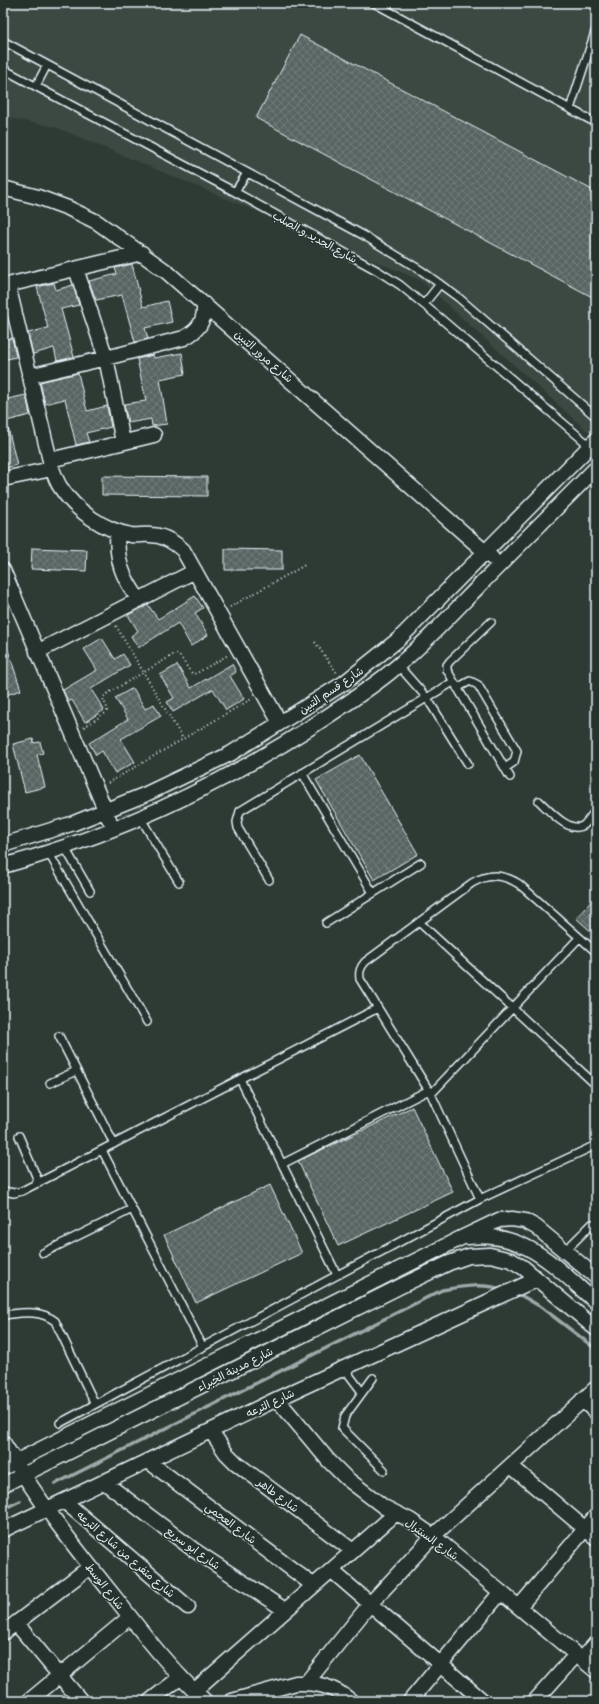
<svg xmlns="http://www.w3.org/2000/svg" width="599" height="1704" viewBox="0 0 599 1704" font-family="'Balsamiq Sans','Playpen Sans Arabic',sans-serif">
  <defs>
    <pattern id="building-cross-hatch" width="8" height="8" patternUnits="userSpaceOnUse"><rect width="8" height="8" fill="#596563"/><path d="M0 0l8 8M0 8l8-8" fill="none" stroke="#717c7a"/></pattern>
  </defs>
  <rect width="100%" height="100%" fill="#2e3b35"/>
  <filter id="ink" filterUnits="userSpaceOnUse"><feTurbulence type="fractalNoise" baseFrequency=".025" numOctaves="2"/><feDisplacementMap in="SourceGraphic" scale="8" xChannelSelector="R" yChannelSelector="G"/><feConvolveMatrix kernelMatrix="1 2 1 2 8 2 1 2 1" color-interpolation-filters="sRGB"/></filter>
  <g filter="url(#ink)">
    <path fill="#3b4843" d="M3,3H596V439L420,280L55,127L3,117Z"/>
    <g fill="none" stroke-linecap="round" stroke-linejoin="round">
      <path stroke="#9da8a9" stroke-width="3.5" d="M517,1293L541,1307L596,1349
        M55,1484L442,1290C464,1286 483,1283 505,1290
        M3,1509L20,1501"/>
    </g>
    <path fill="url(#building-cross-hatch)" stroke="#e8f1f8" d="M300,35L596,192V299L256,118Z
      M132,264L143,307L167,301L172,322L145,328L148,339L135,342L122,295L96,300L89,281L117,274L115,268Z
      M54,283L56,290L73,285L79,305L61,309L74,357L57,361L54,348L33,354L28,333L48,328L37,287Z
      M12,338L16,357L3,360V340Z
      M182,353L185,374L160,379L167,424L152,426L151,419L128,423L124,404L146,401L137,359L153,355L154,358Z
      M78,373L87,411L107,406L111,427L86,433L89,442L76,445L65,399L45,404L40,382Z
      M26,395L30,415L3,422V400Z
      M7,424L17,465L3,469V425Z
      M102,476L207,477V496L102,495Z
      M32,548L87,550L86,571L31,569Z
      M225,549L282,550V570H225Z
      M195,596L203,608L195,613L208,635L191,646L178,623L138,648L131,636L138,631L128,615L148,605L158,619Z
      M102,638L115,659L123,654L130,665L91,689L104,710L85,722L72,700L68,702L63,690L97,670L84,649Z
      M3,641H5L21,690L3,696Z
      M232,664L236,672L230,676L244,699L226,710L213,689L173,712L167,702L174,698L160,675L177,665L191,688Z
      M133,688L145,709L154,704L161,716L121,739L135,762L115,773L102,751L96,755L89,743L128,719L115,698Z
      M33,739L34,743L40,742L43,753L37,755L45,787L25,792L13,744Z
      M360,755L418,854L374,880L316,780Z
      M596,896V936L576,918Z
      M412,1107L453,1192L338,1246L298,1161Z
      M270,1185L302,1253L196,1303L164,1235Z"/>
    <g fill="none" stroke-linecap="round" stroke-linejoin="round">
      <g stroke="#e8f1f8" stroke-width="10">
        <path id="lane" d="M374,3L596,123
          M3,41L363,235L422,271L459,298L596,417
          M3,69L235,192L378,271L400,285L440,318L590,446
          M36,86L47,65
          M570,109L596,29
          M235,192L247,173
          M424,304L440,284
          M491,622L450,661L447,665V670L510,777
          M398,665L427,698L468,764
          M457,688L470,681L478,685L517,751L514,762L505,768
          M302,773L373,893
          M539,801C548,809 570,835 584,825C588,821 592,815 596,810
          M140,817L179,882
          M64,846L90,891
          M48,852L147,1022
          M269,880L238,828L237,822L240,811L453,682
          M419,922L596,1085
          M326,923L421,863
          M59,1036L114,1144
          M240,1079L337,1275
          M50,1083L76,1071
          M431,1094L579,938
          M19,1136L39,1183
          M102,1150L203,1347
          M282,1164L429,1090
          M3,1191L14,1193L22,1191L378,1008
          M480,1199L431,1094L360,979C359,972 360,968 365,962L472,883C489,873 503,874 519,884L596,952
          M565,1251L592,1224
          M43,1253L132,1209
          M3,1315C22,1313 39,1309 55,1321L95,1404
          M344,1368L362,1392
          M373,1378L345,1416L342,1428L384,1470
          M60,1423L480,1199L596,1145"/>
      </g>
      <g stroke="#e8f1f8" stroke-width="17">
        <path id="street" d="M3,188L38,197L68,208L97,222L167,272L492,558
          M76,269L106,358L123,442
          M8,285L52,469C55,475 57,483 61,488C76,511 104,530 131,535C138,536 144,534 150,535C163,535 173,541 183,550L280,723
          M3,286L142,253
          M29,376L106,358L184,338C199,330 205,321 204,304
          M50,460L154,435
          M3,479L52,469
          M117,532C117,562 121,575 139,600
          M3,570L109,819
          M37,652L195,571
          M3,845L74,823L144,795L230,754L344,683L399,639L596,440
          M3,866C113,836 215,788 311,727C337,710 364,693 389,673C421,647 449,617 478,587C517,547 557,508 596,468
          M468,1237C526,1230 557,1269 596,1302
          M277,1399L328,1460L346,1478L384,1507L410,1520L433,1536L596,1671
          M582,1400L596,1412
          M211,1431L226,1453L236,1463L353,1551
          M3,1442C36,1498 76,1549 117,1600C144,1635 172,1671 205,1701
          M148,1461L313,1585
          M511,1466L596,1538
          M3,1468L459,1239L499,1220L512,1219L525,1221L536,1227L596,1277
          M104,1482L194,1550L285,1610
          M3,1485L405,1284L449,1263L469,1256L490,1255L511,1260L524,1268L596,1329
          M64,1501L188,1607
          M3,1530L277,1399L537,1279
          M331,1570L483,1701
          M519,1607L596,1516
          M16,1623L81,1701
          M3,1633L90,1567
          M582,1659L596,1643
          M307,1682L370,1604L433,1536L596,1388
          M194,1691L395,1514
          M29,1701L130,1617
          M150,1701L181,1677
          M232,1701L296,1683C318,1682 334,1687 351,1701
          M410,1701L501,1592
          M535,1701L576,1655"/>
      </g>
      <path stroke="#e8f1f8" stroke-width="2" stroke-dasharray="1 3" stroke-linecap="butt" d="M230,607L305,565
        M116,626L183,739
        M315,642L337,673
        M84,727L107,712C108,706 104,703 103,698L105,695L173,655L177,654C184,659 186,668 193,674L197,673L228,655
        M108,783L253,698"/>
      <use href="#lane" stroke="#26332d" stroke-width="7"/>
      <use href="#street" stroke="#26332d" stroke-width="14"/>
    </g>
  </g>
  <g text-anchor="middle" stroke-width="3" stroke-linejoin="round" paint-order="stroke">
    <g font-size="11" fill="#e8f1f8" stroke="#26332d">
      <text transform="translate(315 237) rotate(29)" y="4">شارع الحديد و الصلب</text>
      <text transform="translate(264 356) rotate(41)" y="4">شارع مرور التبين</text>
      <text transform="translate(331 690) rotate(-34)" y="4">شارع قسم التبين</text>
      <text transform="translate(235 1369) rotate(-27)" y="4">شارع مدينة الخبراء</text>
      <text transform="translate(270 1403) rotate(-25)" y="4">شارع الترعه</text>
      <text transform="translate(278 1495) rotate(37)" y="4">شارع طاهر</text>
      <text transform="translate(231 1523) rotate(37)" y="4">شارع العجمي</text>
      <text transform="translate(432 1539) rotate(36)" y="4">شارع السنترال</text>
      <text transform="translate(193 1548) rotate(36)" y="4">شارع ابو سريع</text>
      <text transform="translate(126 1554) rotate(41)" y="4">شارع متفرع من شارع الترعه</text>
      <text transform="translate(105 1586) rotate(52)" y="4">شارع الوسط</text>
    </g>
  </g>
  <rect width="599" height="1704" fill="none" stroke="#26332d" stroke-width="16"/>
  <rect x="8" y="8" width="583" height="1688" fill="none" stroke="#e8f1f8" stroke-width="1.5" filter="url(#ink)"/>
</svg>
